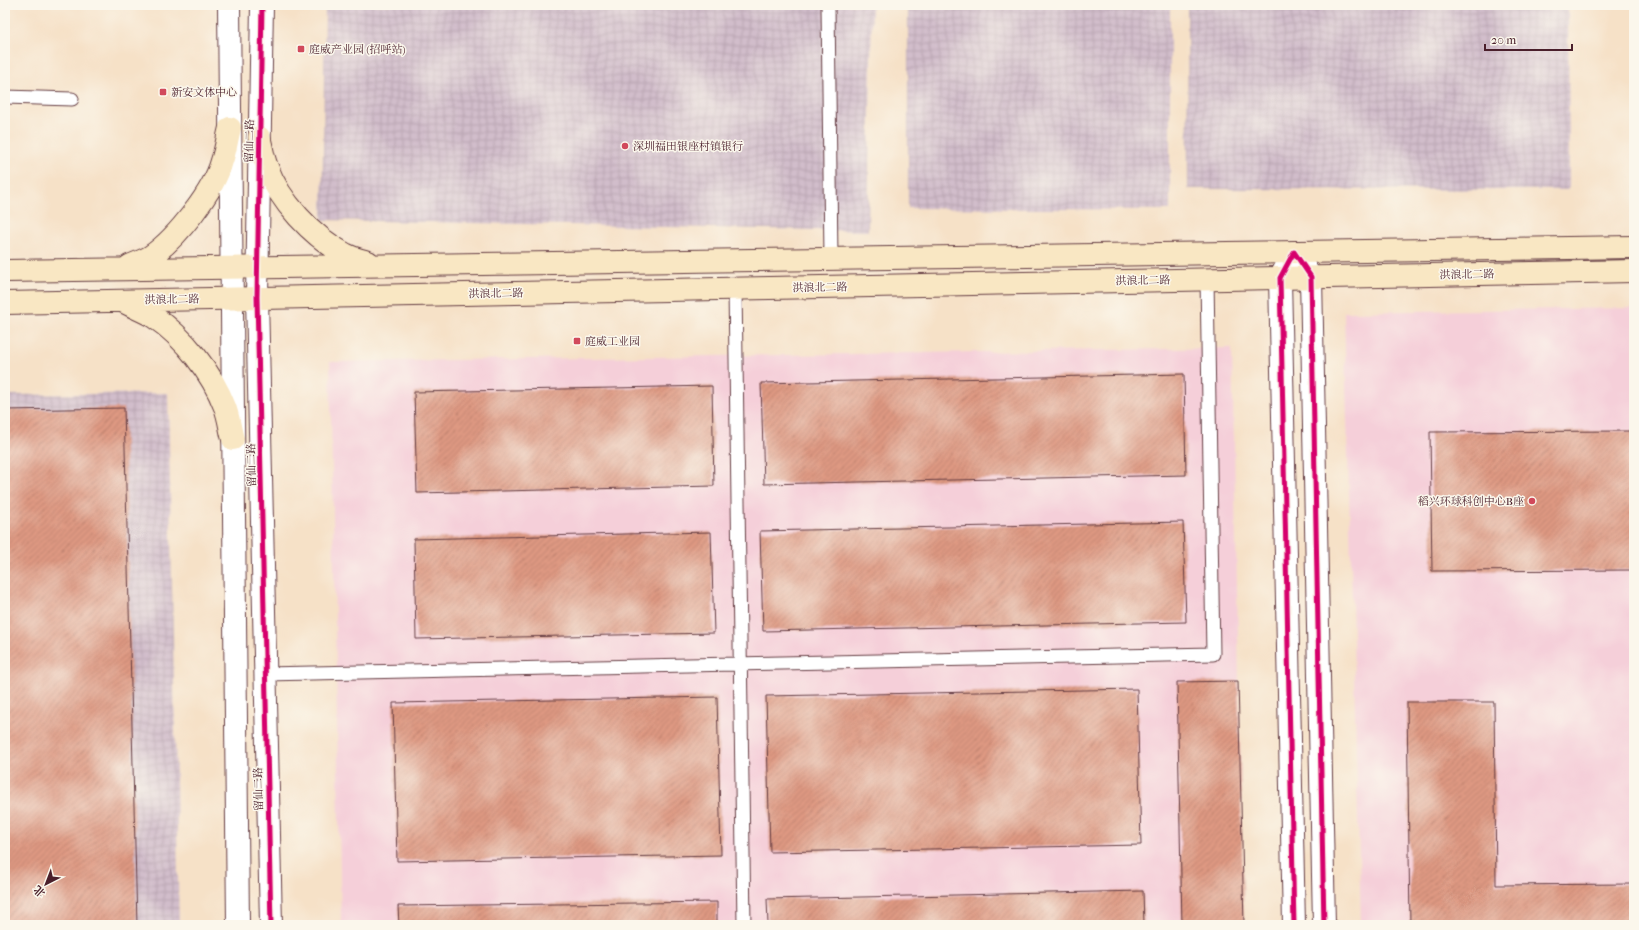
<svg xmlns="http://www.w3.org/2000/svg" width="1639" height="930" viewBox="0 0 1639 930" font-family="'IM FELL French Canon','Noto Serif SC',serif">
  <defs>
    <pattern id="industrial-grid" width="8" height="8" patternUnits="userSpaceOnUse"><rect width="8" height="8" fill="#d1bdcb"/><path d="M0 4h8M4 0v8" fill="none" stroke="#b5a2ae"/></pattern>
    <pattern id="building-hatch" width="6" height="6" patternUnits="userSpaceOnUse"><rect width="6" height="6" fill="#de9982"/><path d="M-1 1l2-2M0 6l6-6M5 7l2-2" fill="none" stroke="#b67c6b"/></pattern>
  </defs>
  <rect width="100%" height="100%" fill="#fbf7ec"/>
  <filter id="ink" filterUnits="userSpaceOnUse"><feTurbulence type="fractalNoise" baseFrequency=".025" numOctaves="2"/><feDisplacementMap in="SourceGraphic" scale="8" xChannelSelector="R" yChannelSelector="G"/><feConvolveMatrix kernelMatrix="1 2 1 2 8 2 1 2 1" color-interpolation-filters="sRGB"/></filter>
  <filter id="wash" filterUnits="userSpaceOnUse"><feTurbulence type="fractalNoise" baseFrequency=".012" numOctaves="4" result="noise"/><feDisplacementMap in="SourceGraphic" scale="16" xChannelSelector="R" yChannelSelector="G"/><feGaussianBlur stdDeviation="0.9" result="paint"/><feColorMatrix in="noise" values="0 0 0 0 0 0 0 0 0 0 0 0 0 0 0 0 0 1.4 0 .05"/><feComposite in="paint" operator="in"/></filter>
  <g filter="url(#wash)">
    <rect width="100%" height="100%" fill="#f6e1c7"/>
    <path fill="#f5cfd9" d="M1634,308V925H1361L1344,312Z
      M1232,348L1244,925H341L330,362Z"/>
    <path fill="url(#industrial-grid)" d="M325,5H872L868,231L322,220Z
      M908,5H1170V210L908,208Z
      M1187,5H1568L1569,190L1188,189Z
      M168,393L179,925H5V395Z"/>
    <g id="blocks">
      <path fill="url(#building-hatch)" d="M1184,374L1186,475L764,484L761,383Z
        M712,386L714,486L417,493L414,392Z
        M124,408L137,925H5V410Z
        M1634,431V570L1432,571L1430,432Z
        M1183,522L1186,622L763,631L760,531Z
        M711,532L714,633L416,639L414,539Z
        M1238,681L1244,925H1182L1177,682Z
        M1137,689L1141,845L770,852L766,696Z
        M717,697L721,855L397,861L393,703Z
        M1407,702H1494L1496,885L1634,884V925H1410Z
        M1143,891L1144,925H768L767,899Z
        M717,902V925H399L398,906Z"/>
    </g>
  </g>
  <g filter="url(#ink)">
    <use href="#blocks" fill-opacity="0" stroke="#643c42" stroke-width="1"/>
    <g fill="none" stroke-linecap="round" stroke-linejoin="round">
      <g stroke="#643c42" stroke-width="15">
        <path id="service" d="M828,5L831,259
          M5,97L72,99
          M735,289L744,925
          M265,674L1213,654L1207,279"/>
      </g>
      <g stroke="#643c42" stroke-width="24">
        <path id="minor" d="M1294,925L1280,278L1294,252L1311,277L1324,925"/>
      </g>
      <g stroke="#643c42" stroke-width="24">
        <path id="tertiary" d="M229,5L238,925
          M262,5L257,297L271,925"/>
      </g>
      <g stroke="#643c42" stroke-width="24">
        <path id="secondary" d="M259,137C262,147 263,158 267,167C279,201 313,237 345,254C352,258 361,260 368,262
          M129,266C136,263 145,260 151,256C177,238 214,191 222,161C226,150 227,139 230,128
          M5,271L1634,247
          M124,302C133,307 144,311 154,317C184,337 212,373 225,407C229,417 230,429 233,439
          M5,303L1634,271"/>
      </g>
      <use href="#service" stroke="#fff" stroke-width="13"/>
      <use href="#minor" stroke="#fff" stroke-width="22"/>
      <use href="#tertiary" stroke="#fff" stroke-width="22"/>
      <use href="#secondary" stroke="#f9e7c3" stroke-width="22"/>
      <g stroke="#fbf7ec" stroke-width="8">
        <path id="cycleway" d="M262,5L257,297L271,925
          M1294,925L1280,278L1294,252L1311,277L1324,925"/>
      </g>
      <use href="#cycleway" stroke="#d6006c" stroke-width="5"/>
    </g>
  </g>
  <g fill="#d1495b" stroke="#fbf7ec" stroke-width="1.5">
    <rect x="297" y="45" width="8" height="8" rx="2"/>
    <rect x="159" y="88" width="8" height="8" rx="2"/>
    <circle cx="625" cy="146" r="4"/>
    <rect x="573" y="337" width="8" height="8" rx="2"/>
    <circle cx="1532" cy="501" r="4"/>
  </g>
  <g text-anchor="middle" stroke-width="3" stroke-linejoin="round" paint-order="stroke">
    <g font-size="11" fill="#4a1f2b" stroke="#fbf7ec" text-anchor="start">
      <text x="309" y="53">庭威产业园 (招呼站)</text>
      <text x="171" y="96">新安文体中心</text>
      <text x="633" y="150">深圳福田银座村镇银行</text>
      <text x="585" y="345">庭威工业园</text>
      <text x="1524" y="505" text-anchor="end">稻兴环球科创中心B座</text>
    </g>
    <g font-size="11" fill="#4a1f2b" stroke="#fbf7ec">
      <text transform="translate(249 141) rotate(-89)" y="4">留仙二路</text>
      <text transform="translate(1467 274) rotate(-1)" y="4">洪浪北二路</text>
      <text transform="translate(1143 280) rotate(-1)" y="4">洪浪北二路</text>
      <text transform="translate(820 287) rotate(-1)" y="4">洪浪北二路</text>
      <text transform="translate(496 293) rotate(-1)" y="4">洪浪北二路</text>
      <text transform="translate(172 299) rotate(-1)" y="4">洪浪北二路</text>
      <text transform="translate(251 465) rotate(-91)" y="4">留仙二路</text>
      <text transform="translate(258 789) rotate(-91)" y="4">留仙二路</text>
    </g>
  </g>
  <rect width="1639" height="930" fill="none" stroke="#fbf7ec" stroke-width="20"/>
  <g transform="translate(46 884) rotate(222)" stroke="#fbf7ec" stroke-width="3" paint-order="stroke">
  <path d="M0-3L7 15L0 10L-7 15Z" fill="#4a1f2b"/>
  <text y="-6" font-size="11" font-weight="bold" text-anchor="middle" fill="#4a1f2b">北</text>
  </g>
  <path d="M1485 44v6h87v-6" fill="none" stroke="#4a1f2b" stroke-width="2"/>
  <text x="1491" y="44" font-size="12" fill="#4a1f2b" stroke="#fbf7ec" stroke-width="3" paint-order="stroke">20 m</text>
</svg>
